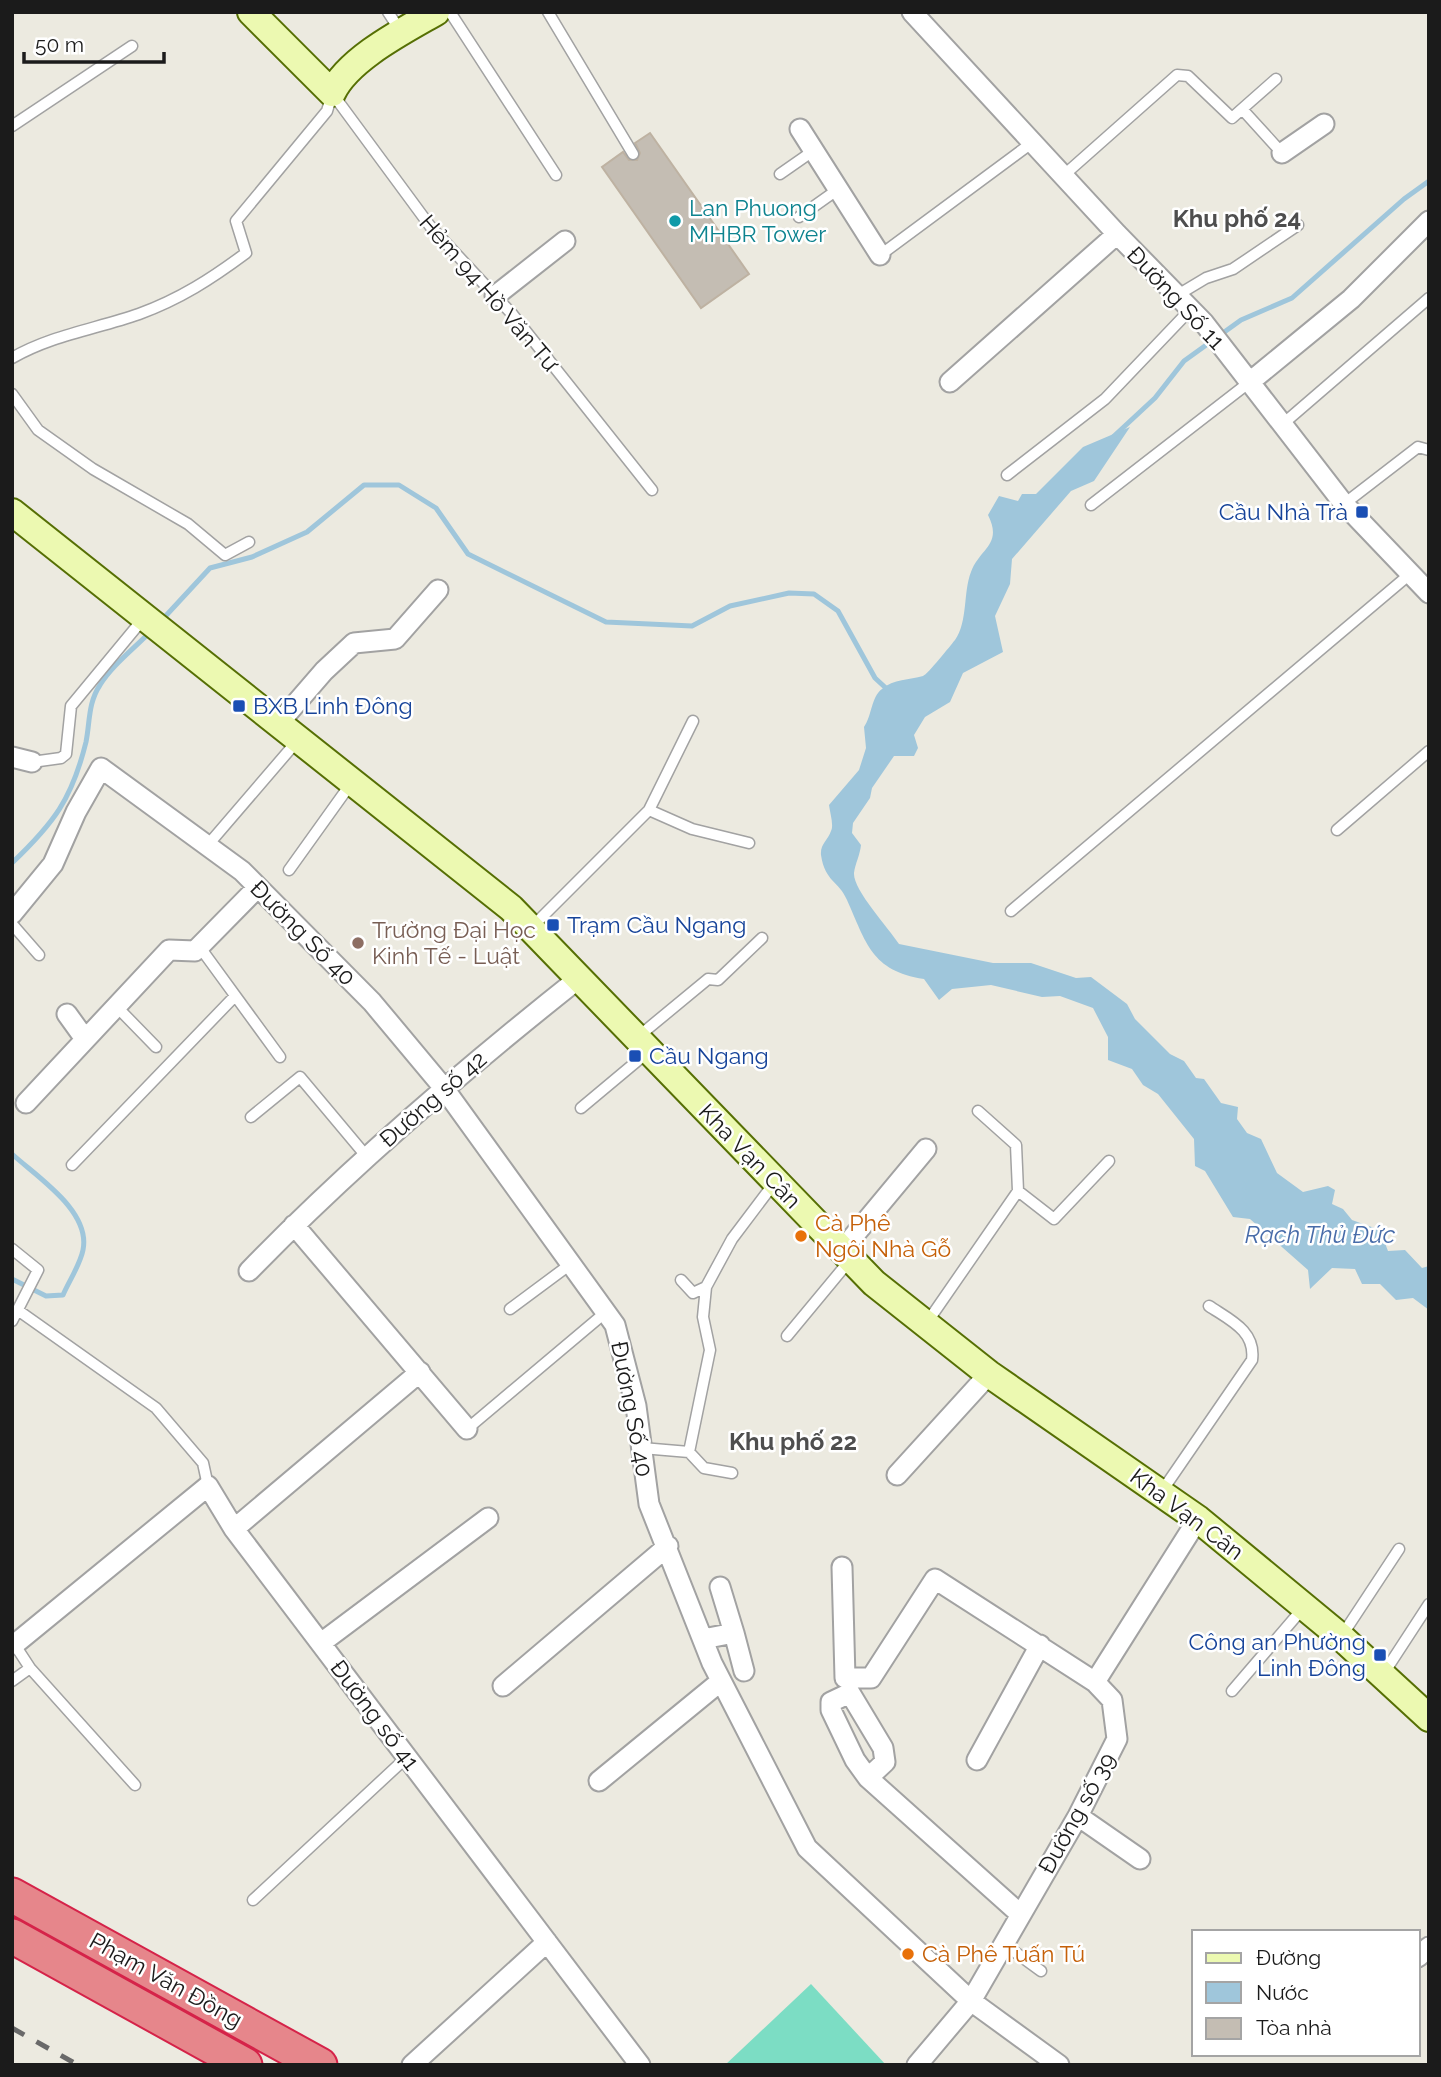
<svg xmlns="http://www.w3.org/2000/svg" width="1441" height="2077" viewBox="0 0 1441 2077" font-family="Raleway,sans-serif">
  <rect width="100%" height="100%" fill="#eceae0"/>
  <path fill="#7cddc4" d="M811,1984L886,2065H725Z"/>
  <path fill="#9fc6db" d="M1130,427L1094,481L1071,491L1012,559L1010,584L995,616L1003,652L963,673L950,702L925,717L914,735L918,748L914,756H894L872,788L870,798L853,823L852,833L861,845C860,855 855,864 854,873C853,890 888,927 899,944L993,963H1031L1076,978L1091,977L1127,1004L1135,1019L1170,1054L1184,1061L1196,1078L1204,1079L1221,1103L1238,1107L1237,1119L1247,1133L1261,1139L1277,1173L1303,1192L1328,1186L1335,1190L1332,1204L1343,1209L1352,1220L1380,1230L1388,1251L1405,1250L1422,1268L1429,1266V1310L1413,1298L1396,1300L1380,1284H1362L1355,1269L1332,1268L1310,1289L1308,1270L1250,1219L1233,1217L1205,1171L1195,1166L1194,1139L1158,1094L1143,1085L1132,1069L1108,1060V1037L1093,1008L1060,996L1042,997L991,985L952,989L939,1000L924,979C871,971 866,942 847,900C839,881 825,882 821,855C820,844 828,840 831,831C834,825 830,813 829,805L859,770L866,748L864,727C872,716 871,697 882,689C893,679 910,680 923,676C928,674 950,646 955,640C968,622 963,592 971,572C980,548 1003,545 988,515L999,496L1018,501L1022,494H1036L1083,447Z"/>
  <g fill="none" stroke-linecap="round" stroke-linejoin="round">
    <path stroke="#9fc6db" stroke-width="5" d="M1113,437L1155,398L1184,361L1241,320L1292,298L1404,199L1429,181
      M161,621L210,568L252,557L307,532L364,485H399L436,508L468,554L606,622L692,626L730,606L789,593L814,594L838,611L875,678L888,690
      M12,863C54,823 72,799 86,742C90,722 88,703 100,685C112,665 136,647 152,630
      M12,1154C37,1177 91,1211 83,1250C80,1265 69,1281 63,1295L46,1296L12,1279"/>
  </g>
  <path fill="#c4bdb3" stroke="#beb2a2" stroke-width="2" d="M650,133L749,274L701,308L602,167L623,152L629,160H637L640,153L635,143Z"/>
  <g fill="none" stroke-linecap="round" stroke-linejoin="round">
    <g stroke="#a2a2a2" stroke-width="13">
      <path id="lane" d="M388,12L401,32
        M450,12L556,175
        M548,12L633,154
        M332,93L430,226L513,315L652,490
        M1242,109L1276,79
        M12,126L132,46
        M780,174L813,151
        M1063,176L1177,75L1188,76L1232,118L1242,109L1282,153
        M799,217L837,190
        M879,256L1033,142
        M1176,296L1206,278L1233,269L1298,225
        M12,358C52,335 96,329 139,314C180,299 211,279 246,253L236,221L327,111L332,94
        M12,394L38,430L93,469L188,524L225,555L249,542
        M1284,423L1429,298
        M1007,475L1105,399L1189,311
        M1344,504L1418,447L1429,450
        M1091,505L1251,381
        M32,762L61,758L66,754L71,706L143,619
        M649,810L692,829L749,843
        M1337,830L1429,751
        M207,846L298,740
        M289,870L352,782
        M1011,911L1410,574
        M12,924L39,955
        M531,928L649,810L693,721
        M199,946L280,1057
        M116,1006L156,1047
        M639,1036L708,979L718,980L762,938
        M581,1108L648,1052
        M978,1111L1016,1145L1018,1191
        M251,1117L300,1077L367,1157
        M72,1165L235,996
        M12,1249L38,1270L12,1321
        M681,1280L693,1293L706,1287
        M510,1309L572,1263
        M19,1311L156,1408L203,1463L208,1486
        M926,1324L1018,1191L1054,1219L1109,1161
        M787,1336L850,1260
        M467,1429L606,1312
        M642,1448L689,1452L710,1350L703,1317L706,1287L732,1239L775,1182
        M689,1452L704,1468L732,1473
        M1162,1491L1252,1360C1256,1331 1230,1320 1209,1306
        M1341,1637L1399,1549
        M13,1642L30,1668L135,1785
        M1384,1673L1429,1604
        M12,1681L30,1668
        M1232,1691L1304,1607
        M253,1900L407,1757
        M1004,1944L1041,1971"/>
    </g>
    <g stroke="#a2a2a2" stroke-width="23">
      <path id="street" d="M912,12L1117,234L1204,323L1344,504L1429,593
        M800,129L880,255
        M1282,153L1324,124
        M495,296L565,241
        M1251,381L1351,299L1429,221
        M950,382L1117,234
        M279,723L324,671L354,643L395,639L438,590
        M12,757L32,762
        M12,914L53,864L76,812L101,768L242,871L372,1002L443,1087L615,1325L636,1406L649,1504L712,1663L807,1848L971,2001L1059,2065
        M67,1014L85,1039
        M26,1103L169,950L195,951L257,888
        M294,1225L467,1429
        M842,1250L926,1149
        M249,1271C352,1165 462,1071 578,979
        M897,1475L989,1374
        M234,1529L420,1372
        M842,1567L845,1678H871L935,1579L1095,1682
        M720,1587L734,1633
        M703,1639L734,1633L744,1671
        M321,1643L488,1518
        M15,1644L208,1486L234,1529L640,2065
        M503,1686L668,1546
        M977,1760L1040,1645
        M868,1778L885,1762L883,1748L850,1693L831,1702V1710L855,1760L868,1778L1020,1914
        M599,1781L721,1681
        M1078,1816L1140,1859
        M1418,1957L1429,1947
        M412,2065L547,1942
        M917,2065L971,2001L1078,1816L1117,1739L1112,1700L1095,1682L1198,1519"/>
    </g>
    <g stroke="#566f04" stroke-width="30">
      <path id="secondary" d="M251,12L332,93C348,59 403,31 436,12
        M12,512L511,908L874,1283L989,1374L1198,1519L1341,1637L1429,1718"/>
    </g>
    <g stroke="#d52349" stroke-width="37">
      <path id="highway" d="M12,1895L320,2065
        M12,1936L245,2065"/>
    </g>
    <use href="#lane" stroke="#fff" stroke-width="10"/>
    <use href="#street" stroke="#fff" stroke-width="19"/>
    <use href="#secondary" stroke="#ecf9b1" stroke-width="26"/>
    <use href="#highway" stroke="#e6868b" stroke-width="33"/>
    <path stroke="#696969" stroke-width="5" stroke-dasharray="14 14" stroke-linecap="butt" d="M12,2028L78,2065"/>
  </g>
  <circle fill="#0f9aa8" stroke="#fff" stroke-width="2.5" cx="675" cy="221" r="7"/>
  <g fill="#1a4fb4" stroke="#fff" stroke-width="2.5">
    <rect x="1355" y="505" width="14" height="14" rx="3.5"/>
    <rect x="232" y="699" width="14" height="14" rx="3.5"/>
    <rect x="546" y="918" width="14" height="14" rx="3.5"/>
    <rect x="628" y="1049" width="14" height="14" rx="3.5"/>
    <rect x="1373" y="1648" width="14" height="14" rx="3.5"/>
  </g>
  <circle fill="#8d6e63" stroke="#fff" stroke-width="2.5" cx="358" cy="943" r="7"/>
  <g fill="#e8710a" stroke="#fff" stroke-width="2.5">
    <circle cx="801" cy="1236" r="7"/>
    <circle cx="908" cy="1954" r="7"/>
  </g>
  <g text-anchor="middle" stroke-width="5" stroke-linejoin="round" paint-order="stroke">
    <g font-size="23" fill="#0d838f" stroke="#fff" text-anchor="start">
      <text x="689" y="216">Lan Phuong<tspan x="689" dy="26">MHBR Tower</tspan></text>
    </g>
    <g font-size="23" fill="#1b1b1b" stroke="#fff">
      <text transform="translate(489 293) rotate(49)" y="8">Hẻm 94 Hồ Văn Tư</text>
      <text transform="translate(1176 298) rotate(47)" y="8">Đường Số 11</text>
      <text transform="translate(303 933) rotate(45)" y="8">Đường Số 40</text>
      <text transform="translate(433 1099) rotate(-41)" y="8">Đường số 42</text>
      <text transform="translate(750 1156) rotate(46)" y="8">Kha Vạn Cân</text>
      <text transform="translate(632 1409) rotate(79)" y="8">Đường Số 40</text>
      <text transform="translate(1187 1514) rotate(37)" y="8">Kha Vạn Cân</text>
      <text transform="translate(375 1715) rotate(53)" y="8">Đường số 41</text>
      <text transform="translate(1077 1813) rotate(-61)" y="8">Đường số 39</text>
      <text transform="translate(166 1980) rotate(29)" y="8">Phạm Văn Đồng</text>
    </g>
    <g font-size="23" fill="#164399" stroke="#fff" text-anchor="start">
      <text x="1348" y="520" text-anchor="end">Cầu Nhà Trà</text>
      <text x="253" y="714">BXB Linh Đông</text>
      <text x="567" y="933">Trạm Cầu Ngang</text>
      <text x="649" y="1064">Cầu Ngang</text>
      <text x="1366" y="1650" text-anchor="end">Công an Phường<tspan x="1366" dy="26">Linh Đông</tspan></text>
    </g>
    <g font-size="23" fill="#785e54" stroke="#fff" text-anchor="start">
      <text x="372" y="938">Trường Đại Học<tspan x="372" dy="26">Kinh Tế - Luật</tspan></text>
    </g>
    <g font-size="23" fill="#c56008" stroke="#fff" text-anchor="start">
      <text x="815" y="1231">Cà Phê<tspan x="815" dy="26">Ngôi Nhà Gỗ</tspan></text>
      <text x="922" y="1962">Cà Phê Tuấn Tú</text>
    </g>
    <g font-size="24" font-weight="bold" fill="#4e4e4e" stroke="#fff">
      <text x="1237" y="227">Khu phố 24</text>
      <text x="793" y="1450">Khu phố 22</text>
    </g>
    <g font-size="24" font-style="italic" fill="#486ca9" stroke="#fff">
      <text x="1320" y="1243">Rạch Thủ Đức</text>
    </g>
  </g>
  <rect width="1441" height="2077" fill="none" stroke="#1b1b1b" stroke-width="28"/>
  <rect x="1192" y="1930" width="228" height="126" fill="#ffffff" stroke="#a4a4a4" stroke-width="2"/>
  <rect x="1206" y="1953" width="35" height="10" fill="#ecf9b1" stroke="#a4a4a4" stroke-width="2"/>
  <text x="1256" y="1965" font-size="21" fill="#1b1b1b">Đường</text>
  <rect x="1206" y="1982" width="35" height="21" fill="#9fc6db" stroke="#a4a4a4" stroke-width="2"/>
  <text x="1256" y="2000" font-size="21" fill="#1b1b1b">Nước</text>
  <rect x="1206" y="2018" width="35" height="21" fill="#c4bdb3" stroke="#a4a4a4" stroke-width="2"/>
  <text x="1256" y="2035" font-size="21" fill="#1b1b1b">Tòa nhà</text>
  <path d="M24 52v10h140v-10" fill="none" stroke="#1b1b1b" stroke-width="3.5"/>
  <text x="35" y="52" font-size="21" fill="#1b1b1b" stroke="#ffffff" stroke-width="5" paint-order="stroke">50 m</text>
</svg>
